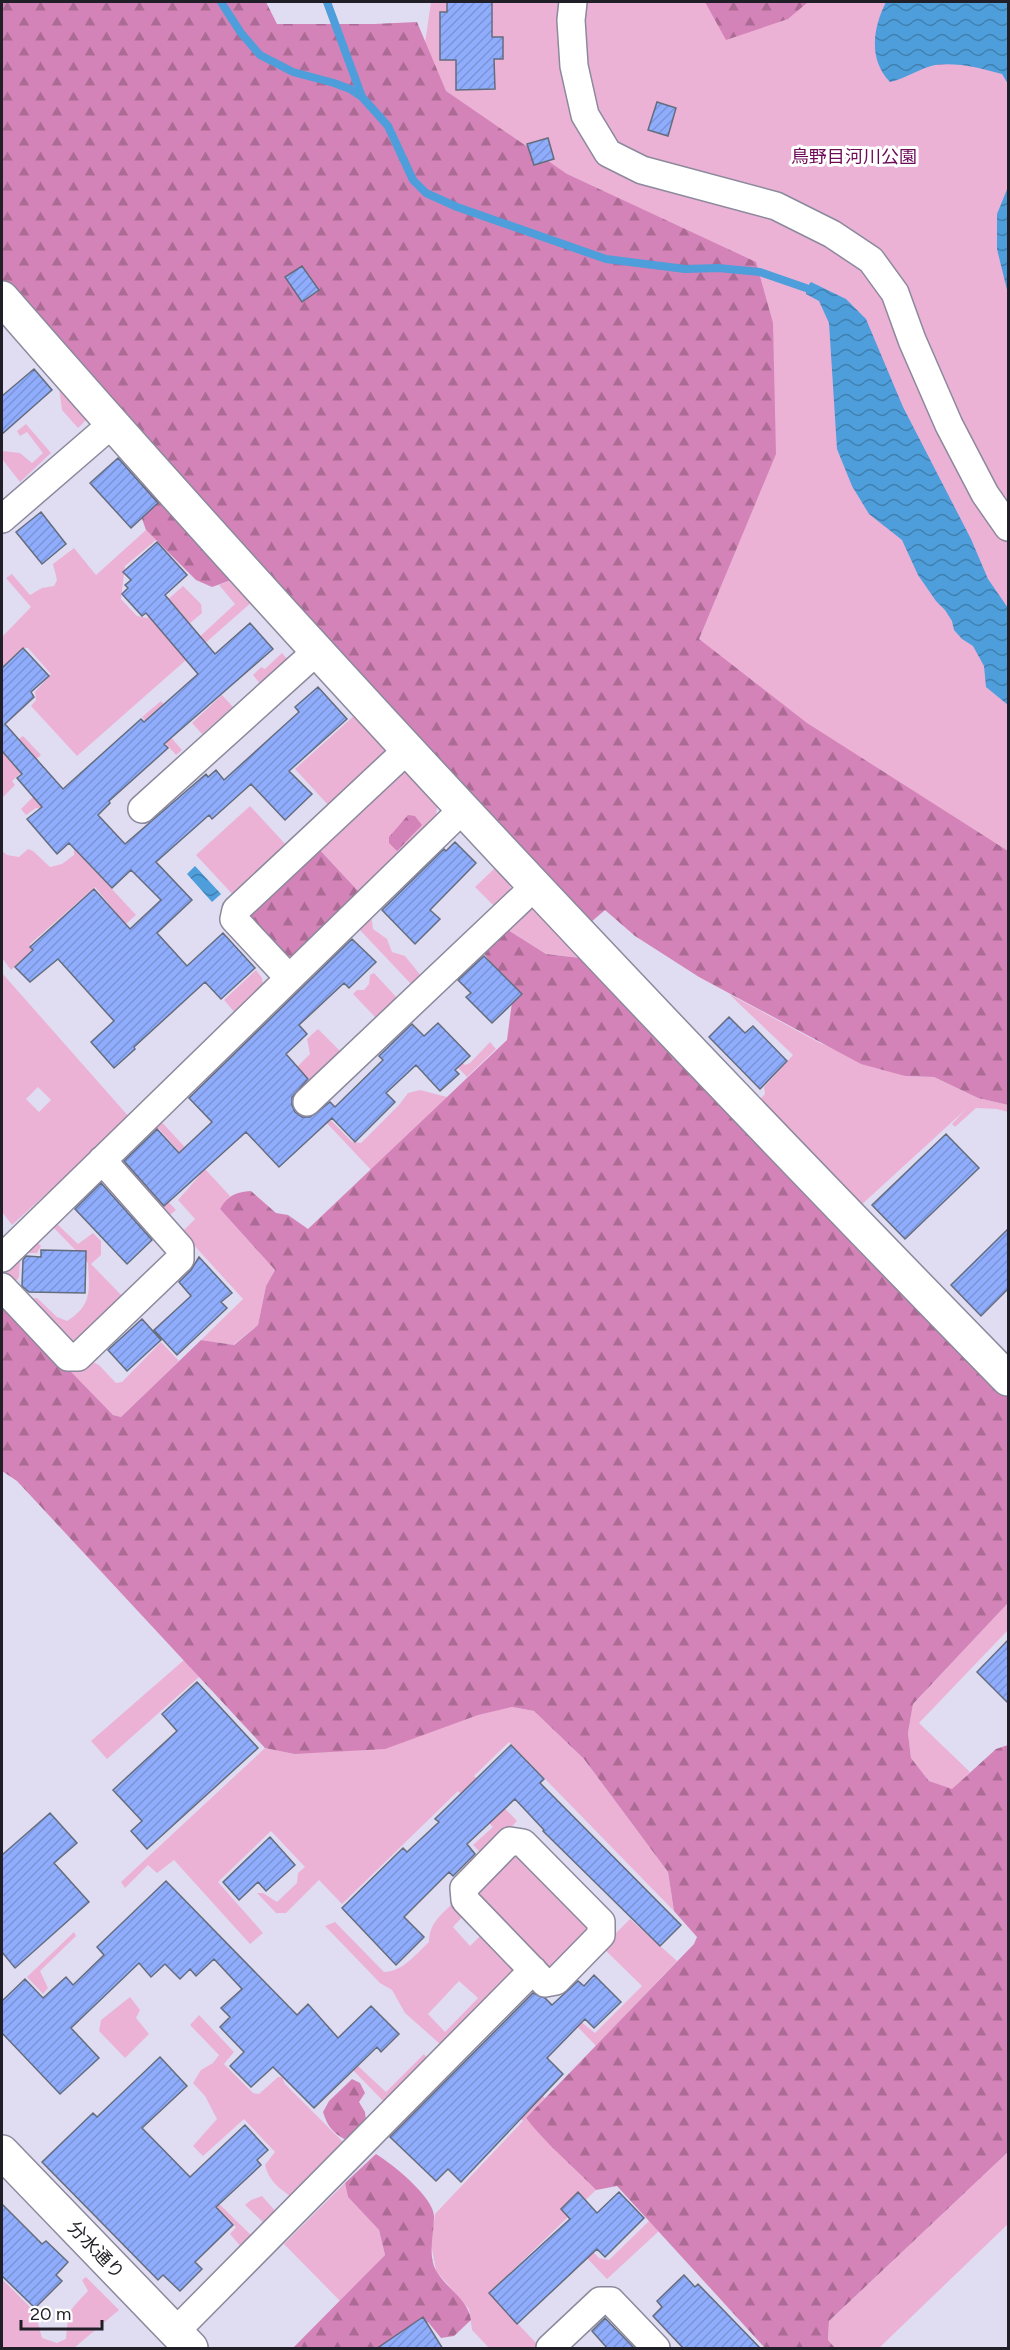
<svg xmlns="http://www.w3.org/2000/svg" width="1010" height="2350" viewBox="0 0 1010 2350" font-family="Figtree,'Noto Sans JP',sans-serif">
  <defs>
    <pattern id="forest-firs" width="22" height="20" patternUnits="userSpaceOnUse" patternTransform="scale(1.5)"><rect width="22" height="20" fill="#d483b8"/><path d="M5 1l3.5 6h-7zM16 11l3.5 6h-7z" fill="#ac6b95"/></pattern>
    <pattern id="water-waves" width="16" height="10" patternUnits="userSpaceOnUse" patternTransform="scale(1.5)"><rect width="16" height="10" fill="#4d9eda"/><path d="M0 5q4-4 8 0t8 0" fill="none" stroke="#4080b1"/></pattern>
    <pattern id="building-hatch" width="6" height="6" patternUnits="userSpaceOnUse" patternTransform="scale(1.5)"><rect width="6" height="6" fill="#8fadfc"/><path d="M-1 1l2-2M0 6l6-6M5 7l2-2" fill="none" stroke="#7b94d8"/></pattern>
  </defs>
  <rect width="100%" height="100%" fill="#e0ddf2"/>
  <path fill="#ebb2d6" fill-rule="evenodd" d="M431,2H1008V870L688,643L558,187L419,84Z
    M45,359L88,418L78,428L62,410L59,388L39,366Z
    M26,424L51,453L20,482L2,459V451L20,453L32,463L43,453L27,432L20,436L17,431Z
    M146,530L156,540L125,566L121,599L137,616L147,618L183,586L201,604L202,613L170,640L181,654L235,604L219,585L237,578L253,601L77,756L31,706L36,700L35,692L51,674L28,648H23L2,668V637L31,607L6,578L12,574L30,595L42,588L54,586L57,580L53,564L74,548L96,575Z
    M282,653L289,661L262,686L253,675L261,667L265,669Z
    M222,695L233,707L202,734L192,723Z
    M161,701L180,723L169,735L182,750L176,755L142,717Z
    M355,715L385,748L383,757L330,807L295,769Z
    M23,736L41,755L12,781L15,785L2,798V751Z
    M410,772L438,800L436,816L358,891L318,848L396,773Z
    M39,791L93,854L86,861L136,915L110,938L118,921V915L95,887L30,944L32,951L11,970L2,958V851L7,855L19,857L28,849L33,851L50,867L62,864L74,855V845L44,809L36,808L26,815L21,809Z
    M250,806L288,847L235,897L196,855Z
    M497,866L511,881L510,893L495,907L475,887Z
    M526,908L538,909L589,959L546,954L505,928Z
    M371,915L373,929L387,939L392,952L405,956L422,977L412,985L358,928Z
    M256,970L262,978L263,985L236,1014L224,1000Z
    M2,973L130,1118L12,1225L2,1212ZM38,1087L51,1100L39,1112L26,1099Z
    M374,973L398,999L377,1019L353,994L357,990H364L369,984L370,975Z
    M729,994L820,1043L905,1076L934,1077L978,1098L1008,1105V1112L997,1109L976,1108L955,1127L952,1124L965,1110L859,1207L757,1102L765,1094L764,1087L793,1055Z
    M318,1029L341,1052L311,1081L297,1067L310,1054L307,1039Z
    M433,1035L465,1065L470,1063L490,1042L496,1049L467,1077L428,1037Z
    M420,1090L447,1097L371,1170L323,1119L327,1116L352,1142L361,1143L399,1105L408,1093Z
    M157,1117L230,1196L220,1209L275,1270L266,1286L258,1325L233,1345L201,1340L243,1299L182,1232L195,1219L178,1200L200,1175L159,1129C148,1130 130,1147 127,1158L176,1210L166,1218L117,1165Z
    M55,1222L78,1244L93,1233L101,1241V1255L91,1264L126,1300L81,1344H68L25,1299L37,1298L57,1317L67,1321C93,1305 89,1290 88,1263L51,1225Z
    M34,1239L41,1246L37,1253H27L20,1260L19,1277L17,1280H5L6,1265Z
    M161,1342L179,1361L121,1417L113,1415L68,1370L90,1361L99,1365L116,1383L122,1382Z
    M1008,1603V1630L919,1723L970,1772L952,1790L929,1781L911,1758L908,1733L913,1704Z
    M184,1660L199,1677L107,1759L91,1741Z
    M512,1707L534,1711L584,1759L668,1872L674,1911L509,1742L474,1776L517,1821L484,1856L473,1845L493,1827L458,1791L342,1904L319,1880L286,1913H276L257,1893H263L277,1902L297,1883L298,1873L305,1867L271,1831L218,1882L263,1933L250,1944L174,1860L157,1873L148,1865L125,1888L121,1882L265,1748L294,1754Z
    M509,1853L523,1854L589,1920L591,1933L556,1967L544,1965L477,1898L475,1888Z
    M455,1901L465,1914L453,1927L470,1946L484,1932L512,1964V1972L440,2044L405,2013L392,1990L380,1983L325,1926L335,1922L384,1972C402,1972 416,1954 429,1942C429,1923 442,1914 455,1901ZM459,1981L478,1998L445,2032L428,2014Z
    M630,1919L677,1961L596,2046L571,2020L575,2017L595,2033L642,1986L602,1947Z
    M74,1932L76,1936L40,1971L48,1988L43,1994L27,1977Z
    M130,1997L140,2010L136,2018L149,2034L125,2058L99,2031L101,2020Z
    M199,2015L234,2052L224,2064L253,2093L259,2094L278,2077H282L285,2084L345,2144L290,2196C279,2188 268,2180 265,2165L275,2152L244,2119L203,2156L193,2146L217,2119L205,2096L193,2083L201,2070L213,2063L219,2055L190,2025Z
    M424,2054L428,2060L386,2104L352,2069L357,2065L386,2092Z
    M521,2075L545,2098L526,2118L596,2190L489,2293L538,2345L535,2348H489L472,2330L469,2309L436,2271L431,2243L435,2214L523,2121L492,2090Z
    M1008,2152V2224L879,2348H835L828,2340L829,2321Z
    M345,2183L348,2197L379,2230L385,2255L340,2301L284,2244Z
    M204,2189L254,2238L242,2248L230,2234L236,2227L202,2192Z
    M262,2196L277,2213L266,2225L245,2205L251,2200Z
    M649,2221L659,2231L607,2279L565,2235L571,2229L599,2258L609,2260Z
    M86,2277L119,2310L74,2348H2V2282L3,2280L35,2312L42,2338L57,2343L66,2339C69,2310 66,2314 88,2291L82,2280Z"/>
  <path fill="url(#forest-firs)" d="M2,2H266L277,24H374L417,22L446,91L567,174L756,262L773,323L776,454L699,639L807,723L1008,851V1105L978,1098L934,1077L905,1076L861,1064L699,977L635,936L605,910L590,923L237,578L212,587L196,580L146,530L140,513L143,473L2,287Z
    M705,2H808L788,19L726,40Z
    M408,815L415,816L422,825L397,851L389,843V837Z
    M318,848L358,891L293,956L281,957L251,924V912Z
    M505,928L546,954L589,959L1008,1390V1603L913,1704L908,1733L911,1758L929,1781L952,1789L996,1749L1008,1745V2152L829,2321L828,2340L835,2348H765L617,2186L596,2190C573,2166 546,2144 526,2118L694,1944L697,1937L674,1911L668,1872L584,1759L534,1711L512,1707L478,1715L385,1749L294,1754L265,1748L17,1481L2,1471V1301L113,1415L121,1417L201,1340L234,1345L258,1325L266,1286L275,1270L220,1209C228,1196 235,1192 251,1191L276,1213L288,1215L308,1229L507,1040L513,994L483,952Z
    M352,2079L360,2083L365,2093L359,2102L365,2112L366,2121L350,2137L344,2139C332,2132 327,2125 323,2112L329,2101Z
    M376,2154C391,2163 435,2198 434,2217C434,2234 427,2256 437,2272C447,2289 468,2299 471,2320L454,2336L441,2338L428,2322L385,2348H293L385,2255L379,2230L348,2197L345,2183Z"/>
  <path fill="url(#water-waves)" d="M886,2H1008V84L1002,74C980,68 958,62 935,65C920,68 905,79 890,82C868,59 873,28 886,2Z
    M1008,187V294L997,249V214Z
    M811,282L846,299L866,319L903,407L971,539L988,579L1008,608V705L986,687L984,666L973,646L962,639L954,630L952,621L945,610L936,601L918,575L902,540L869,514L852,486L837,449L829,323L819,301L806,294V288Z
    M195,866L221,894L212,902L187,874Z"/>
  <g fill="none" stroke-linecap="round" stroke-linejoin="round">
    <path stroke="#4d9eda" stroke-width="8" d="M221,2L241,33L260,55L293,72L334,83L350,89L362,97L388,126L413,180L426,193L457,207L606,259L685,269L718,268L760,272L806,288
      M327,2L362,97"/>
  </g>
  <path fill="url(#building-hatch)" stroke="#646c7d" stroke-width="1.5" d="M447,2H492V37H503V59H494L495,89L456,90V60H440V12H447Z
    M657,102L676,108L668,136L648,130Z
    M548,138L554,159L534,165L527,144Z
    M302,266L319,290L302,302L285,277Z
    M34,369L52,390L2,434V396Z
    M118,458L158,503L131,528L90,483Z
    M41,512L66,544L42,564L16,532Z
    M157,542L187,575L165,595L215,654L250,623L273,649L164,744L168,748L109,801L110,803L98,815L125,844L206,774L208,777L216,770L224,780L299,712L295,707L318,687L347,719L289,771L312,794L285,820L251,784L212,819L209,815L156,862L192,900L157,933L187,966L223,933L255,968L221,999L205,982L134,1047L135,1049L114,1068L91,1042L114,1021L58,959L30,982L15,967L33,950L30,947L94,889L130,929L161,900L131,870L112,888L69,843L57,854L27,819L42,807L17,778L22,774L2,751V668L23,648L49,676L31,692L34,697L5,724L63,789L141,719L144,722L198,674L146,613L142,616L122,594L128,588L125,585L131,580L123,572Z
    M455,842L476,863L430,910L440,919L415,944L382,910L444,849L446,851Z
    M352,939L376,962L349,988L344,983L299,1025L307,1034L286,1054L308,1079L292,1097V1105L295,1112L302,1117H310L330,1102L335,1107L383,1060L379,1056L412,1024L424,1036L438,1023L470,1056L455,1070L459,1074L440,1091L416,1065L386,1093L395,1102L355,1142L332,1118L279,1167L246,1132L164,1206L124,1161L157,1129L179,1153L212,1122L189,1098Z
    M484,956L522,994L492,1023L466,997L471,993L458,980Z
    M729,1017L745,1033L753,1026L787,1061L760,1089L709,1037Z
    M946,1134L979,1168L905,1239L872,1205Z
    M101,1183L152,1240L127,1264L75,1209Z
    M1008,1229V1289L981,1316L951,1285Z
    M41,1250L86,1251L85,1293L29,1292L22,1286L23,1260L26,1256L41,1257Z
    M199,1257L232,1293L221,1302L227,1308L177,1355L154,1330L191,1296L179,1282L191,1270Z
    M142,1319L161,1340L127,1371L108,1350Z
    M1008,1640V1703L977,1672Z
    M197,1682L258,1748L147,1849L131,1831L142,1821L113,1790L177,1731L162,1714Z
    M511,1745L544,1779L540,1783L681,1925L660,1946L543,1831L544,1830L515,1799L467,1844L475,1854L453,1876L449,1872L404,1917L424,1937L396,1965L342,1908L403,1848L407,1852L439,1822L435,1819Z
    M50,1813L77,1843L54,1863L89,1902L15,1968L2,1952V1855Z
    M270,1837L295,1865L266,1891L258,1882L239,1900L223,1882Z
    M166,1881L297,2015L308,2004L338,2038L371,2006L399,2034L381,2052L377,2047L314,2108L273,2067L251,2087L230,2066L244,2052L220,2027L230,2017L221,2008L242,1989L214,1959L196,1976L190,1969L180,1979L165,1964L151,1977L139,1963L71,2028L99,2058L60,2094L2,2033V2001L25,1979L43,1998L66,1977L73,1985L104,1955L97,1947Z
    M594,1975L621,2002L594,2028L585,2019L547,2058L563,2074L461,2182L448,2169L436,2181L390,2137L533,1993L545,1998L552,2005L578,1981L584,1986Z
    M160,2057L187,2086L142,2128L190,2177L245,2125L268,2150L257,2160L261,2165L216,2207L233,2225L195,2262L202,2269L180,2291L163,2275L158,2280L42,2162L93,2113L97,2117Z
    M578,2192L597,2213L619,2192L644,2218L605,2257L597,2249L517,2324L489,2293L570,2219L561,2209Z
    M2,2204L42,2244L46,2241L68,2262L56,2275L62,2281L35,2308L2,2276Z
    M684,2275L695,2287L698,2284L761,2349H684L653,2316L662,2307L657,2301Z
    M423,2317L443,2349H376Z
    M605,2318L635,2349H608L592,2331Z"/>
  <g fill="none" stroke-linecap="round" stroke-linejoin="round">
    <g stroke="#8b899c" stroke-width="30">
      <path id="minor" d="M573,2L571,20L574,66L585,115L608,153L642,170L776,206L832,234L871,260L895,293L912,340L949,425L985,494L1008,527
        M2,519L112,424
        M142,809L318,650
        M289,978L234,919L236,910L408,749
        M307,1102L535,886
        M2,1258L463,809
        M2,1287L68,1357H78L180,1259V1248L102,1160
        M510,1841L523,1843L601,1922V1935L556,1981L545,1983L465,1900L464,1888Z
        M175,2332L533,1970
        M550,2348L600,2301H611L656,2348"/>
    </g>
    <g stroke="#8b899c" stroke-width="36">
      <path id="tertiary" d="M2,298C325,669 664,1027 1008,1379
        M2,2152L191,2348"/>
    </g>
    <use href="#minor" stroke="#fff" stroke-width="27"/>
    <use href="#tertiary" stroke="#fff" stroke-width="33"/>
  </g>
  <g text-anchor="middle" stroke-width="6" stroke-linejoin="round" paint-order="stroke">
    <g font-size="18" fill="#6d0955" stroke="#fff">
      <text x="854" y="163">鳥野目河川公園</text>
    </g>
    <g font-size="18" fill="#201e26" stroke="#fff">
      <text transform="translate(96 2250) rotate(46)" y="6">分水通り</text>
    </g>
  </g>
  <rect width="1010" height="2350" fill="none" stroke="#201e26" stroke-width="6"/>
  <path d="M21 2320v9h81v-9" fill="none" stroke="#201e26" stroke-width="3"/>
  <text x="30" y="2320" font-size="18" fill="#201e26" stroke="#ffffff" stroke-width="4.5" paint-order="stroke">20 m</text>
</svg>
